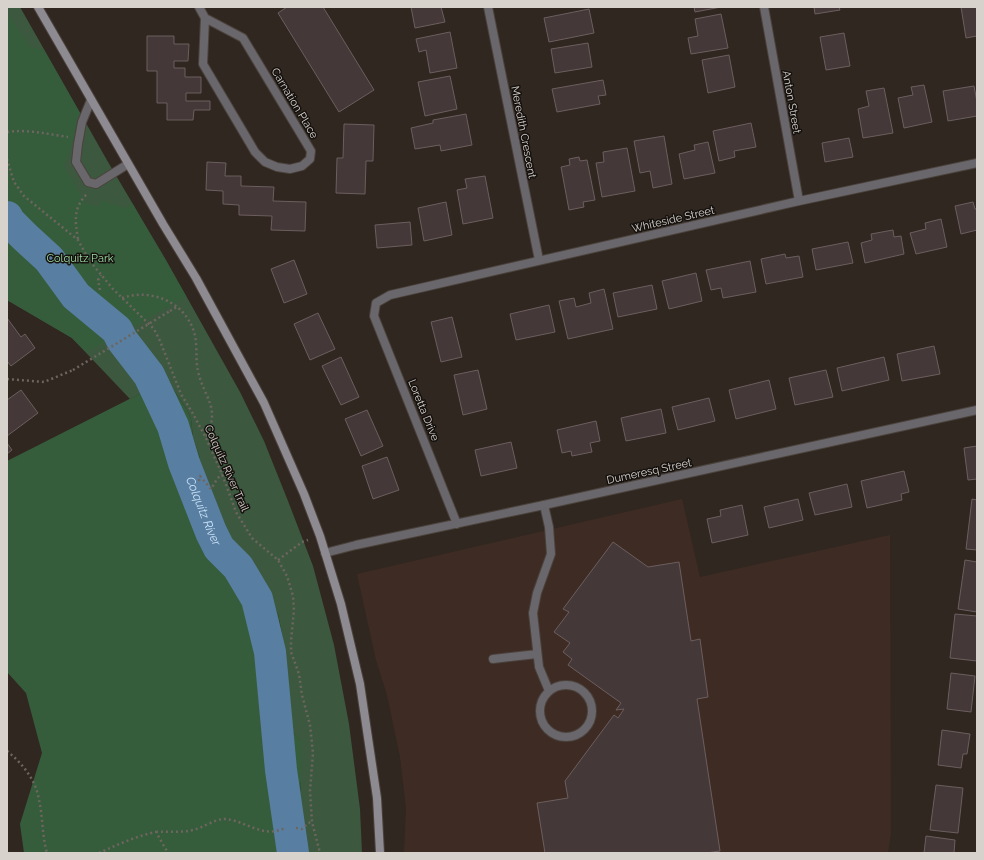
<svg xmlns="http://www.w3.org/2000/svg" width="984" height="860" viewBox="0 0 984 860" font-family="Raleway,sans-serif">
  <rect width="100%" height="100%" fill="#302720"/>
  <path fill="#3e2c24" d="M682,499L700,577L890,535L891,834L888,853H404L406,808L400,757L387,695L376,660L357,574Z"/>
  <path fill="#3c593f" d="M7,7H20L108,162L166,260L240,392L264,441L288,501L313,566L334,645L349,724L360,809L362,853H309L301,839L299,827V803L301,781V742L293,732L287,718L278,709L277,702L284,673L282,634L278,614L270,602L259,594L250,583L242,569L218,514L206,493L200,471V458L193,438L191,419L187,410L167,380L130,399L72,338L7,300Z"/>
  <path fill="#365d3b" d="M7,13L30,47L44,50L80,113L77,131L64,166L85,203L99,207L102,200L111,204L125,208L132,203L186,296L116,337L86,352L72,338L7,300Z
    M167,380L187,410L191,419L193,438L200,458V471L206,493L218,514L242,569L250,583L259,594L270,602L278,614L282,634L284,673L283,684L277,702L278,709L287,718L293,732L301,741V781L299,803V827L301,839L309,853H24L20,824L42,753L26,693L7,672V461Z"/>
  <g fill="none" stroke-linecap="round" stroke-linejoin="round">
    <path stroke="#587fa2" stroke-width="32" id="s1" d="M7,217L9,221L25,237L49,259L76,296L117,330L122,340L149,375L173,426L184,463L211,532L219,548L238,567L257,599L270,652L281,770L293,853"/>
  </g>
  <path fill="#453838" stroke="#6c5e5e" d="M287,7H323L374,90L339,112L278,13Z
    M411,7H441L445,22L415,28Z
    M694,7H721L695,12Z
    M814,7H839L840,10L815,14Z
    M961,7H977V36L966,38Z
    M589,9L594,33L549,42L544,18Z
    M721,14L728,48L691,54L688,38L698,36L695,19Z
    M450,32L457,68L430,73L426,50L419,52L416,39Z
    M844,33L850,66L826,70L820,37Z
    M147,36H174V44H189L188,61H174V68H185V77H201V93H186V101H210V110H194L193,120H167V103H157V71H147Z
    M588,43L592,67L555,73L551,49Z
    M729,55L735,87L708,93L702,60Z
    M450,76L457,109L425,116L418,82Z
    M603,80L606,95L598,96L600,104L557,112L552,89Z
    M924,85L932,122L904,128L898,98L913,95L911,87Z
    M974,86L977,102V116L948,121L943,91Z
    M884,88L893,133L863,138L858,109L869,106L866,91Z
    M466,114L472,145L441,151L440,145L415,149L411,128L433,123V120Z
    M751,123L756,147L734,151L735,157L719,161L713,131Z
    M344,124L374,125L373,161H366L365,194L336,193L337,158H343Z
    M664,136L672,184L653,188L650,171L640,173L634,141Z
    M849,138L853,157L825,162L822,143Z
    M708,142L715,173L684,179L679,154L695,150L694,145Z
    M627,148L635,191L602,197L596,163L604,162L603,152Z
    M579,157L580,161L587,160L595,200L583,202L584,207L569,210L561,167L570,165L569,159Z
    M207,162L226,163L225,176H241V186L274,187L273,201L306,202L305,231L271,230L272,216L239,215V205L223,204V191L206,190Z
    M485,176L493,218L463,224L457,190L467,188L465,179Z
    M446,202L452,235L424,241L418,208Z
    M973,202L975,209H977V230L961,234L955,206Z
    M941,219L947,247L916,254L910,233L926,229L925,223Z
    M410,222L412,245L377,248L375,225Z
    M893,230L894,237L901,236L904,254L865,263L861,243L872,240L871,234Z
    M848,242L853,263L816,270L812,249Z
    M785,254L786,258L799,256L803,277L766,284L761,259Z
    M294,260L307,294L284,303L271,269Z
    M750,261L756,292L723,298L721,288L711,290L706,270Z
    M696,273L702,301L669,309L662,281Z
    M652,285L657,309L618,317L613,293Z
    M604,289L613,329L568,339L559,301L574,298L576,307L591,303L589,293Z
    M549,305L555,332L516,340L510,314Z
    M318,313L335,349L310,360L294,324Z
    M452,317L462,357L441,362L431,322Z
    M7,318L21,337L25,334L35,348L11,366L7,361Z
    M934,346L940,374L902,381L897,354Z
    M341,357L359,397L341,405L322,366Z
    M884,357L889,380L842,391L837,368Z
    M478,370L487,409L463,415L454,375Z
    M826,370L833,397L795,405L789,378Z
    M769,380L776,409L736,419L729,390Z
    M21,390L38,413L7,436V400Z
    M709,398L715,421L678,430L672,407Z
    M661,409L666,433L626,441L621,418Z
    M367,410L383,446L361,456L345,419Z
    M596,421L600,441L590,443L592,452L572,456L571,451L562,453L557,430Z
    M511,442L517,468L481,476L475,450Z
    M7,443L12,450L7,454Z
    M977,446V479L968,480L964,448Z
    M387,457L399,490L373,499L362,466Z
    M904,471L909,492L901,494L902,500L867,508L861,481Z
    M847,484L852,507L815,515L809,493Z
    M798,499L803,520L769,528L764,507Z
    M972,499L977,500V550L966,549Z
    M742,505L748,535L712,543L707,519L721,516L720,510Z
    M613,542L648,567L679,562L691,641L700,639L708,697L697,699L720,851L706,853H545L537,803L568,798L565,781L614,715L618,718L624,709L616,710L621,703L568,665L572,659L563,652L570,643L554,632L569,612L563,609Z
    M965,560L977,562V612L958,609Z
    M955,614L977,616V661L950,658Z
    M951,673L975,676L971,712L947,709Z
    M942,730L970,734L967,754H963L961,768L938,765Z
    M936,785L963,788L958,833L930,830Z
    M926,836L955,840L954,853H924Z"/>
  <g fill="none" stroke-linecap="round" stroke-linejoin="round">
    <g stroke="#4b423c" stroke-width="10">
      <path id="service" d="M91,100L82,122L78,144L76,162L88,182L96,184L128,164
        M544,505L549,527L551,554L537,593L533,613L539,667L549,691
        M493,659L537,654
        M540 711a26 26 0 1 1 52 0a26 26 0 1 1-52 0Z"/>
    </g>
    <g stroke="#4b423c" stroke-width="10">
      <path id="minor" d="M199,7L205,18L203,64L255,152L265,162L277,167L290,169L302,166L310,159L311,151L243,38L205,18
        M488,7L539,260
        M764,7L799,201
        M457,524L374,316L376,303L390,295L799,201L977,163
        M325,553L356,545L544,505L977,410"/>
    </g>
    <g stroke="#4b423c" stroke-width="10">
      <path id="secondary" d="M38,7L163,224L196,278L264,403L304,494L320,536L341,604L360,684L377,798L380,853"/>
    </g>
    <path stroke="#6d655f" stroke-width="2.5" stroke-dasharray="2 3" stroke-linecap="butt" d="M7,132C28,129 47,134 68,137
      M7,159L14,182L24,196L78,240L89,260L113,289L154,329L160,341L181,394L192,412L206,438L222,474L236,512L252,538L278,560L287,576L293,596L294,610L291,641V652L299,674L302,695L310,725L313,753L310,791L312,822L320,853
      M78,239C75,221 73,208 87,194
      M100,290L98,280L101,275
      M122,298C151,288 185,302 194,332C198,345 195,358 198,371C204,399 221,406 206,438
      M170,311L177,307
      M7,379L44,382L73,370
      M199,481L200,476L211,489L217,479L222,474
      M278,560L302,542L308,540
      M7,751C22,763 36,780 39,800C43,817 42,836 47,853
      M296,828L302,829L308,823L312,822
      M156,832C168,831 180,833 193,830C203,828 214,819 225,819C244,820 262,838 282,829L286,831
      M99,853C117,845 136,836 156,832L168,853"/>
    <use href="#service" stroke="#69676c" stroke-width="8"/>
    <use href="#minor" stroke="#69676c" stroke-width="8"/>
    <use href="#secondary" stroke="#8d8a92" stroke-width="8"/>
    <path stroke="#6d655f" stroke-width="2.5" stroke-dasharray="2 3" stroke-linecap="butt" d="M73,370L170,311"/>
  </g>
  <g text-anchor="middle" stroke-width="3" stroke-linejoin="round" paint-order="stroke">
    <g font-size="11" fill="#d8d2cd" stroke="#15110e">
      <text transform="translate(792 102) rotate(80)" y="4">Anton Street</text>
      <text transform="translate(295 103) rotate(59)" y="4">Carnation Place</text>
      <text transform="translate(524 132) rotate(79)" y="4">Meredith Crescent</text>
      <text transform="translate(673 219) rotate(-13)" y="4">Whiteside Street</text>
      <text transform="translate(424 410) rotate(68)" y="4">Loretta Drive</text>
      <text transform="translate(227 468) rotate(66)" y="4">Colquitz River Trail</text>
      <text transform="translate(649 471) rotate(-12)" y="4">Dumeresq Street</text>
    </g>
    <g font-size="11" fill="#9fdda5" stroke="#15110e">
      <text x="80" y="262">Colquitz Park</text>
    </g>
    <g font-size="12" font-style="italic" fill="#cbe2f9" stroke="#15110e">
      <text dy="4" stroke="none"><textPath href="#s1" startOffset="361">Colquitz River</textPath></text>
    </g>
  </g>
  <rect width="984" height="860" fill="none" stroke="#d8d2cd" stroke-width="16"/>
</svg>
